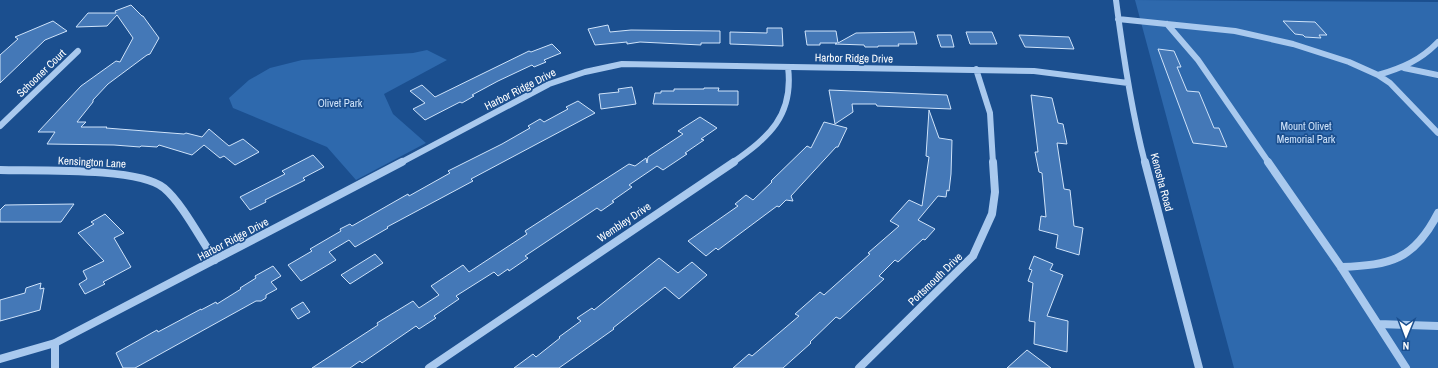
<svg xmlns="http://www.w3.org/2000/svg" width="1438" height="368" viewBox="0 0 1438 368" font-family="'Archivo Narrow',sans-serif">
  <rect width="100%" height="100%" fill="#1b4f8f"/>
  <path fill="#2e69ad" d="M1135,0L1438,2V368H1234Z
    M427,50L447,60L384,94L393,114L426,143L356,180L327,147L233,108L229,98L249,80L270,68L302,60L413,53Z"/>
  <path fill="#4478b7" stroke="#cfe3fa" d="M131,5L142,16H143L159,38L150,54L147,55L108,84L93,100V102L77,122H86L81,127H107L106,128L184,134L186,133L202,137L209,129L229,146L243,139L259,152L235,165L224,156L220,158L204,145L192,155L159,145L157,147L141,146L140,147L114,145L47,144L55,132H38L81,86L116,61L120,62L133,38L117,15L107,26L76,27L88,13H116L115,11Z
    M53,21L67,31L45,40L0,83V55L18,39L15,37Z
    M1283,21L1315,22L1327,35H1319L1321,38L1305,37L1303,35L1295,34Z
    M608,25L610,32L631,30L720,31V43H701V45L640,42L627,44V42L595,45L588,29Z
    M767,28H782L783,46L730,44V32L767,33Z
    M805,31H836L838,43L856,33L914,32L917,44H898L899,46H878V47H865L864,45L835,44L837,43H820V45H807Z
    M966,32H992L997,44H970Z
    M937,35H951L954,47H941Z
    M1019,35L1069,37L1074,49L1025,47Z
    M552,44L561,53L544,60L546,62L534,67L532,65L498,81L472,95L474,96L462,103L460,102L425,120L413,109L425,103L410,91L422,85L435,97L529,51L531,52Z
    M1158,49L1174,51L1181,67H1177L1187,91L1199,92L1214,128H1219L1227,147L1193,143Z
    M632,87L636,104L601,109L599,94L619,92L618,89Z
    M704,88H719L718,91H738V105L653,104L655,93H661V91H674V89H704Z
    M829,90L947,95L951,109L877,106L876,104H852L853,112L835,124Z
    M1031,95L1052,98L1058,123L1063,124L1067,144L1057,143L1064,189L1070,190L1074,226L1083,228L1079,255L1056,248L1058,235L1039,230L1041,216L1046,217L1042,173L1039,172L1035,152H1038Z
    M578,101L595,113L471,179L473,181L387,227L388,228L355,247L349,240L329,252L336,260L301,281L288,265L312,251L310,249L341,231L340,229L350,224L352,226L408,194L409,196L450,173L448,171L502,144L530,128L528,126L540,119L544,122L568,109L566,107Z
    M929,110L939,138L952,140L951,174L949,191L947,190L946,197L938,196L918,220L935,229L925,240L923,239L898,262L895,260L879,276L884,279L840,319L836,317L810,342L811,343L783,368H733L749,354L752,356L799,316L795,314L820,292L824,295L870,254L868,253L899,226L890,221L909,200L922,206L929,157L926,156Z
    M700,117L717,128L701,139L704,140L685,153L687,154L663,170L657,166L629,185L632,187L612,201L614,202L601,211L597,208L525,256L528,258L509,271L508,269L498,276L494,272L456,296L459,299L434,316L436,318L419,329L416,326L362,363L360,361L350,368H312L378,325L377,323L413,301L419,308L439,295L431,286L463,265L469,272L527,234L525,231L629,164L635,166L646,158L647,163L648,157L683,134L678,131Z
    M824,122L847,128L838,147H836L791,196L793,201L786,200L779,207L777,206L718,250L716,248L706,256L688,241L738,206L735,204L746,195L753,200L772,182L771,181L807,146L811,148Z
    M313,155L324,167L303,178L305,180L265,200L266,202L250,210L240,197L285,174L282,171Z
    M74,204L61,222H0V210L5,205Z
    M105,214L124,233L114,238L131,267L103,282L105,284L85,294L79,284L87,279L83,271L104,261L78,233L94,224L91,222Z
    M375,254L383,263L350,284L341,275Z
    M1034,256L1053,264L1050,270L1063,275L1047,316L1068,321L1067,352L1034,344L1035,322L1029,321L1033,283L1028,281L1032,270L1029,269Z
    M659,258L678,273L692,262L707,275L679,299L665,287L613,328L614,329L559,368H514L533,354L536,357L560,338L559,337L581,321L577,318L592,308L594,310Z
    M273,266L281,276L271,282L277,289L266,295V298L261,301H256L135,368H123L116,353L157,330L158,332L201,309V310L216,302L217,304L241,289L240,288L256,278L255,276Z
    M41,283L40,289L44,288L40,310L0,321V300L25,293L26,288Z
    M303,302L310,312L298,319L291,309Z
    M1027,350L1051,368H1007Z"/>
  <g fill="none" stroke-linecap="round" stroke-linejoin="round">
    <path stroke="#a9c9ee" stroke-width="6" d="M1116,0C1123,55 1131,109 1145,163
      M1118,19L1235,31L1293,44L1349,62L1378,75L1390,83L1438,133
      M1167,24L1198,60L1269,163
      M1404,68L1438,75
      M976,69L990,113L993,163
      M1378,75C1402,68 1421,60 1438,42
      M0,126L78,51
      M400,163L549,84L585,72L622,64L1034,71L1128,83
      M732,163C769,137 794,116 788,67"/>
    <path stroke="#a9c9ee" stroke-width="8" d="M1145,162L1199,368
      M1268,162L1341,267L1406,368
      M0,170C35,171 139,167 164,188C182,203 201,240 215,260
      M1341,267C1391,265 1414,260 1438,213
      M1378,324L1438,326
      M55,343V368
      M0,359L55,343L402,162
      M429,368L734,162
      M859,368L973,256L992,214L995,192L993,162"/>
  </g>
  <g text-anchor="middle" stroke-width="3.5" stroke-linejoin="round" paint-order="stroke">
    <g font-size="11" fill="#fff" stroke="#1b4f8f">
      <text transform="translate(854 58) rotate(1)" y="4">Harbor Ridge Drive</text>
      <text transform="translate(41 73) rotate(-44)" y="4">Schooner Court</text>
      <text transform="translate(520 89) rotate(-27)" y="4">Harbor Ridge Drive</text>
      <text transform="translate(92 162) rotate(3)" y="4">Kensington Lane</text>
      <text transform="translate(1162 182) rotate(75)" y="4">Kenosha Road</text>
      <text transform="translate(624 222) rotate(-34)" y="4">Wembley Drive</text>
      <text transform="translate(233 239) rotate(-28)" y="4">Harbor Ridge Drive</text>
      <text transform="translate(935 279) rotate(-44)" y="4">Portsmouth Drive</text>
    </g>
    <g font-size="11" fill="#cfe3fa" stroke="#1b4f8f">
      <text x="340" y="107">Olivet Park</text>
      <text x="1306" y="130">Mount Olivet<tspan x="1306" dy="13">Memorial Park</tspan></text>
    </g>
  </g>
  <g transform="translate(1406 336) rotate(181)" stroke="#1b4f8f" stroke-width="3" paint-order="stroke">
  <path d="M0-3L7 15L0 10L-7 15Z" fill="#ffffff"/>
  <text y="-6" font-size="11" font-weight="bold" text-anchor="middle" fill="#ffffff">N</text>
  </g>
</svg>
